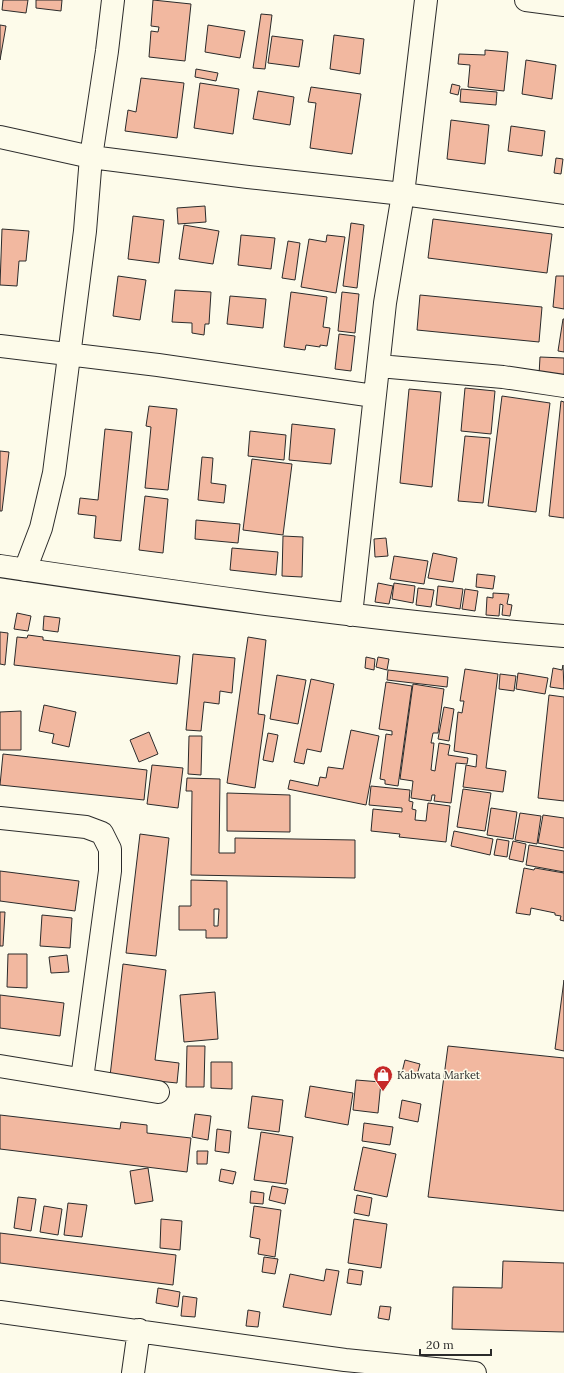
<svg xmlns="http://www.w3.org/2000/svg" width="564" height="1373" viewBox="0 0 564 1373" font-family="Lora,serif">
  <rect width="100%" height="100%" fill="#fdfbea"/>
  <path fill="#f2b8a0" stroke="#2b2b2b" fill-rule="evenodd" d="M3,0H28L26,13L2,10Z
    M36,0H62L61,11L36,8Z
    M153,0L191,4L185,61L149,57L151,31L158,32L159,27L151,26Z
    M261,14L272,15L265,69L253,68Z
    M0,25L6,26L0,60Z
    M208,25L245,31L240,58L205,52Z
    M334,35L364,39L360,74L330,69Z
    M272,36L303,40L299,67L268,63Z
    M485,50L508,52L504,91L468,87L470,65L458,64L459,54L485,55Z
    M526,60L556,65L552,99L522,94Z
    M196,69L218,73L216,81L195,77Z
    M141,78L184,83L177,138L125,131L128,110L136,112Z
    M200,83L239,89L233,134L194,128Z
    M452,84L460,86L458,95L450,93Z
    M311,87L361,94L352,154L310,148L316,103L308,102Z
    M461,89L497,92L496,105L460,102Z
    M258,91L294,97L290,125L253,119Z
    M451,120L489,125L485,164L447,159Z
    M511,126L545,131L542,156L508,151Z
    M556,158L563,159L561,174L554,173Z
    M205,206L206,222L178,224L177,208Z
    M133,216L164,220L159,263L128,259Z
    M433,219L552,234L547,273L428,258Z
    M351,223L364,225L357,288L343,286Z
    M184,225L219,231L213,264L179,259Z
    M2,229L29,231L26,261H19L17,286L0,285Z
    M241,235L275,238L271,269L238,265Z
    M327,235L345,237L336,293L301,287L309,239L326,242Z
    M288,241L300,243L295,280L282,278Z
    M118,276L146,280L140,320L113,316Z
    M556,276H564V309L553,307Z
    M175,290L211,292L209,324H205L204,335L192,333V323L172,322Z
    M291,292L327,297L323,327L330,328L327,346L320,345V347L306,345L305,350L284,347Z
    M342,292L359,294L355,333L338,331Z
    M420,295L542,307L539,342L417,330Z
    M230,296L266,299L263,328L227,324Z
    M563,319H564V352L558,351Z
    M339,334L355,336L351,371L335,369Z
    M540,357L564,358V377L539,375Z
    M465,388L495,391L491,434L461,431Z
    M409,389L441,392L432,487L400,483Z
    M502,396L550,403L536,512L488,506Z
    M561,401L564,402V518L549,516Z
    M149,406L177,409L168,490L145,488L151,427L146,426Z
    M292,424L335,429L331,464L289,460Z
    M105,429L132,432L121,541L94,538L96,516L78,514L80,498L98,500Z
    M250,431L286,435L284,460L248,456Z
    M465,436L490,438L483,503L458,501Z
    M0,451L9,452L2,511H0Z
    M202,457L213,458L211,483L226,485L224,503L198,500Z
    M252,459L292,464L283,535L243,530Z
    M145,496L168,499L163,553L139,550Z
    M196,520L240,524L238,543L195,539Z
    M283,536L303,537L302,577L282,576Z
    M386,538L388,556L375,557L374,539Z
    M232,548L278,552L276,575L230,570Z
    M433,553L457,558L453,582L428,578Z
    M394,556L428,561L424,584L390,579Z
    M477,574L495,576L493,589L476,587Z
    M378,583L393,586L389,604L375,602Z
    M394,583L415,586L413,603L392,599Z
    M438,586L463,589L460,609L436,605Z
    M418,588L434,590L431,607L416,605Z
    M465,589L478,591L475,611L462,609Z
    M493,593L509,594L507,604L512,605L510,616L502,615L503,605L500,604L499,616L486,615L487,597L493,598Z
    M17,613L31,616L28,631L14,629Z
    M44,616L60,618L58,632L43,630Z
    M0,632L8,633L5,665L0,664Z
    M28,635L43,637V640L180,656L177,684L14,665L17,637L27,638Z
    M248,637L266,640L258,714L265,715L255,788L227,783Z
    M193,654L235,658L232,693L220,691L219,704L204,702L201,731L186,730Z
    M366,657L375,659L374,670L365,668Z
    M378,657L389,659L387,670L376,667Z
    M563,665L564,689L550,687L553,668L562,670Z
    M465,669L498,674L486,768L506,771L503,792L463,787L466,765L476,767L477,755L454,751L458,712L462,713L464,701H460Z
    M388,670L448,677L447,687L387,680Z
    M518,673L548,678L545,694L516,689Z
    M500,674L516,676L514,691L499,689Z
    M277,675L306,680L298,724L270,719Z
    M311,679L334,684L321,752L307,749L304,764L294,762Z
    M386,682L412,686L398,786L385,784V780L380,779L386,734L392,735V731L379,729Z
    M413,684L444,689L438,733H433L431,743H434L431,770L435,771L439,743L450,745L448,755L468,758L467,764L456,763L451,803L434,801L435,795H432L431,801L411,798L413,781L400,779Z
    M549,695L564,697V801L538,798Z
    M44,705L76,712L69,747L52,743L54,734L39,731Z
    M444,707L454,709L449,741L438,739Z
    M21,711V750H0V712Z
    M351,730L379,736L366,805L288,789L290,780L318,786L320,777L326,778L328,767L343,769Z
    M149,732L158,754L139,762L130,740Z
    M268,733L278,735L273,762L263,760Z
    M189,736H202L201,775L188,774Z
    M3,754L147,770L144,800L0,785Z
    M152,765L183,768L178,808L147,804Z
    M187,778L220,779L219,853H235V838L355,840V878L191,875L192,791H186Z
    M371,786L410,790L409,801L413,802L412,809L416,810L415,820L426,821L428,803L450,806L446,842L399,837L400,834L371,831L373,809L402,812V808L369,805Z
    M463,789L491,793L485,831L457,827Z
    M227,793L290,795V832L227,831Z
    M491,808L517,812L513,839L487,835Z
    M520,813L541,816L537,844L515,840Z
    M543,815L564,818V848L538,843Z
    M454,831L493,839L490,855L451,846Z
    M140,834L169,838L156,956L126,953Z
    M497,839L509,841L507,857L494,855Z
    M513,841L526,844L523,862L509,859Z
    M529,845L564,851V872L526,865Z
    M524,868L534,870L535,868L564,873V921L560,920L561,916L555,915V913L531,908L530,915L516,913Z
    M0,871L79,881L75,911L0,901Z
    M191,880L227,881V938H206V930H179V906H191ZM214,909H219L218,926H214Z
    M0,912H5L3,946H0Z
    M42,915L72,918L70,948L40,946Z
    M8,954H27V988L7,987Z
    M67,955L69,972L51,973L49,957Z
    M123,964L166,970L155,1060L179,1063L177,1083L110,1076Z
    M564,980V1051L555,1049Z
    M215,992L218,1039L184,1042L180,995Z
    M0,995L64,1003L60,1036L0,1028Z
    M187,1046H205L204,1087H186Z
    M448,1046L564,1058V1211L428,1197Z
    M405,1060L420,1064L417,1075L402,1072Z
    M211,1062H232V1089L211,1088Z
    M356,1080L381,1082L378,1113L353,1110Z
    M310,1086L353,1093L348,1125L305,1117Z
    M252,1096L283,1100L279,1132L248,1128Z
    M402,1100L421,1104L418,1122L399,1118Z
    M195,1114L211,1116L208,1140L192,1137Z
    M0,1115L120,1129L121,1122L147,1125V1133L191,1138L187,1172L0,1149Z
    M364,1123L393,1127L390,1145L362,1141Z
    M217,1129L231,1131L229,1153L215,1151Z
    M261,1132L293,1137L286,1184L254,1180Z
    M363,1147L396,1154L387,1197L354,1190Z
    M197,1151H208L207,1164H197Z
    M148,1168L153,1201L135,1204L130,1171Z
    M221,1169L236,1172L233,1184L219,1181Z
    M272,1186L288,1189L285,1204L269,1200Z
    M251,1191L264,1193L263,1204L250,1203Z
    M357,1195L372,1198L369,1216L354,1213Z
    M18,1197L36,1199L31,1231L14,1228Z
    M68,1203L87,1205L82,1237L64,1235Z
    M44,1206L62,1209L58,1235L40,1232Z
    M254,1206L281,1210L275,1257L258,1254L260,1239L250,1237Z
    M161,1219L182,1221L180,1250L160,1248Z
    M354,1219L387,1224L381,1268L348,1263Z
    M0,1233L176,1255L173,1285L0,1263Z
    M264,1257L278,1259L275,1274L262,1272Z
    M503,1261L564,1263V1332L452,1329L453,1287L502,1288Z
    M326,1269L339,1271L331,1315L283,1307L290,1274L324,1281Z
    M349,1269L363,1271L361,1285L347,1283Z
    M158,1288L180,1292L178,1307L156,1303Z
    M183,1296L197,1298L195,1317L181,1316Z
    M380,1306L391,1307L389,1320L378,1318Z
    M248,1310L260,1312L258,1327L246,1326Z"/>
  <g fill="none" stroke-linecap="round" stroke-linejoin="round">
    <g stroke="#2b2b2b" stroke-width="24">
      <path id="minor" d="M526,0L564,5
        M0,137L91,157L248,177L403,194L564,216
        M0,346L158,365L374,396
        M379,366L503,377L564,386
        M0,566C187,594 375,621 564,636
        M25,570L41,528L54,473L85,231L91,157L107,51L113,0
        M351,615L385,303L403,194L426,0
        M0,818L86,827L102,833L110,849V871L82,1079
        M0,1066L158,1092
        M0,1312L345,1360L475,1373
        M133,1373L139,1330"/>
    </g>
    <use href="#minor" stroke="#fdfbea" stroke-width="22"/>
  </g>
  <defs>
    <g id="shop-pin" transform="scale(1)"><path d="M0 17L-7.5 6A9.5 9.5 0 1 1 7.5 6Z" fill="#c62828" stroke="#fdfbea"/><path d="M-5-2.5h2.3a2.7 3.5 0 0 1 5.4 0H5L5.5 6h-11ZM-1.5-2.5h3a1.5 2.3 0 0 0-3 0Z" fill="#fff"/></g>
  </defs>
  <g fill-rule="evenodd">
    <use href="#shop-pin" x="383" y="1075"/>
  </g>
  <g text-anchor="middle" stroke-width="3" stroke-linejoin="round" paint-order="stroke">
    <g font-size="11" fill="#2b2b2b" stroke="#fdfbea" text-anchor="start">
      <text x="397" y="1079">Kabwata Market</text>
    </g>
  </g>
  <path d="M420 1349v6h71v-6" fill="none" stroke="#2b2b2b" stroke-width="2"/>
  <text x="426" y="1349" font-size="12" fill="#2b2b2b" stroke="#fdfbea" stroke-width="3" paint-order="stroke">20 m</text>
</svg>
